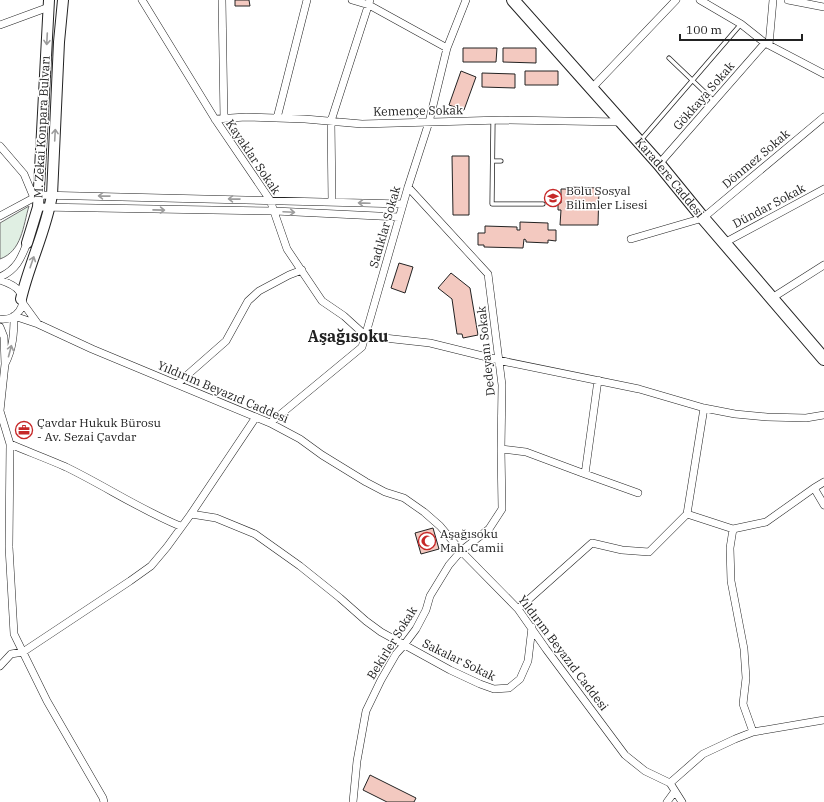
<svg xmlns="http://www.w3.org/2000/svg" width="824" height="802" viewBox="0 0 824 802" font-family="'IBM Plex Serif',serif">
  <rect width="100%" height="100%" fill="#fff"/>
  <path fill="#e0efe3" stroke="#6f6f6f" d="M29,206C23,226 22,251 0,259V223Z"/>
  <path fill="#f3c9c0" stroke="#222" d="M235,0H249L250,6H235Z
    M463,48H497L496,62H463Z
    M503,48H536V63L503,62Z
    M461,71L476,77L464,110L449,105Z
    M525,71H558V85H525Z
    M482,73L515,74V88L482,87Z
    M452,156H469V215H453Z
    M566,187L599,188L598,225H560L561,210H558V203H561V189H566Z
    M520,222L548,223V230H556V241L548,240V243L526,242V240L524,239L523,248L484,247V245H478V233H485V226L517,227V230H520Z
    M399,263L413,267L405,293L391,288Z
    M451,273L470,288L478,335L463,338L462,334H457L452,299L438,288Z
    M433,528L439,549L421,554L415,533Z
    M370,775L416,798L414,802H387L363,790Z"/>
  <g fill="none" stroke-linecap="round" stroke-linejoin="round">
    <g stroke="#222" stroke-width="5">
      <path id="lane" d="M669,58L714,101
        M493,121L492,204H543
        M641,140L741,24
        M493,161H501"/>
    </g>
    <g stroke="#222" stroke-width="8">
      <path id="street" d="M142,0L215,119L270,200L287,249L322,301L344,316L366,336L430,343L507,362L639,389L704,408L735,414L767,417L806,418L824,415
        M222,0L224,119
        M352,0L369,5L447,48
        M700,0L741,24L765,43L824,74
        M788,0L824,7
        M0,25L49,7
        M769,45L773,0
        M592,88L676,0
        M277,118L307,0
        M215,119L246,117L305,119L362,124L502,120L621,122
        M0,146L24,174L34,198
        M659,164L765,43
        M332,202L331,121L370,0
        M38,207L275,211L399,217
        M0,216L39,195L403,204
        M631,239L703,218L824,117
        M724,243L824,189
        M0,277C16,270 21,259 27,243
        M0,280C6,282 15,285 19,291C29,305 16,321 0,319
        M772,298L824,265
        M38,324L92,349L270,423L300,439L322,455L366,482L385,492L404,498L424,512L440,526L461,551L518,609L546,649L625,755L645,771L670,783
        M0,327L4,337L5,364C13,349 14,333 14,316L38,324L22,302
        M177,384L226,341L248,301L259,291L289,275L302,270
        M704,408L687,514L733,529L730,548L731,581L744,649L746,678L743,704L753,732
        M0,411L10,444L9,547L14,634L47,701L103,798L104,802
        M0,411L5,364
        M270,423L362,347L408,187L429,122L447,48L466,0
        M10,444C29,452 48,459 66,467C105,486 141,510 180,526
        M501,449L526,452L585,474L598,380
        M585,474L638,493
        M824,482L814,488L824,505
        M191,514L216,518L255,534L300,566L340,598L366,621L381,632L450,670L480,684L494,689L509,688L520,679L528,661L532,627
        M733,529L766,522L814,488
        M518,609L592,543L622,550L649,552L687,514
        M0,666L11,654L23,652L130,581L151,566L167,547L191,514L256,417
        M670,783L703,754L735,739L753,732L824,720
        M670,783L682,802
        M353,802L357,761L366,711L381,680L396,654L404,645L416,629L426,610L430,596L449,565L461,551L489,529L502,509L501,449L502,385L488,274L408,187
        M667,802L675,791"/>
    </g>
    <g stroke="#222" stroke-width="12">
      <path id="secondary" d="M27,243L38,207L49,0
        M21,299C29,264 46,231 52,195L59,42L63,0"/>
    </g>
    <g stroke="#222" stroke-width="14">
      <g id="primary">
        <path id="s1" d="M513,0L659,164L703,218L824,359"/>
      </g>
    </g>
    <use href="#lane" stroke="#fff" stroke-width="3.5"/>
    <use href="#street" stroke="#fff" stroke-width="7"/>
    <use href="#secondary" stroke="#fff" stroke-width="10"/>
    <use href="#primary" stroke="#fff" stroke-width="12"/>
  </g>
  <defs><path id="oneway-shaft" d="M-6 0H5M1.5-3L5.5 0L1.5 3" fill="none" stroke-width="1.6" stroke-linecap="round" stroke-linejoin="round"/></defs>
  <g stroke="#9c9c9c">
    <use href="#oneway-shaft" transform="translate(47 39) rotate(93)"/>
    <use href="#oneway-shaft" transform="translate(55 135) rotate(-87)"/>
    <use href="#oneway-shaft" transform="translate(104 196) rotate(-179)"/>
    <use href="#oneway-shaft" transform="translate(234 199) rotate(-179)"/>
    <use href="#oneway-shaft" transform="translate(364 203) rotate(-178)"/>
    <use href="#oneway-shaft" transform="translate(159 210) rotate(1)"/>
    <use href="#oneway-shaft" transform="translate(289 212) rotate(3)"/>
    <use href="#oneway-shaft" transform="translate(32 262) rotate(-71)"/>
    <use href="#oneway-shaft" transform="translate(10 351) rotate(-75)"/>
  </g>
  <defs>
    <g id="school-ring" transform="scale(0.9)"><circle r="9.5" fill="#fff" stroke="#c62828" stroke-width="1.5"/><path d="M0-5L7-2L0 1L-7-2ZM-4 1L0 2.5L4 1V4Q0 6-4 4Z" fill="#c62828"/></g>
    <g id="office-ring" transform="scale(0.9)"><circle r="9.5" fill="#fff" stroke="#c62828" stroke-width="1.5"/><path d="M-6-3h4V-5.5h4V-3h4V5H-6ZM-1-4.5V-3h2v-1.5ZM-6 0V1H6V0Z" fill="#c62828"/></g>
    <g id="mosque-ring" transform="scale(0.9)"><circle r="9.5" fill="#fff" stroke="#c62828" stroke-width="1.5"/><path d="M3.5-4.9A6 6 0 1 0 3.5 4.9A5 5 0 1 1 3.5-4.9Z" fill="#c62828"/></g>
  </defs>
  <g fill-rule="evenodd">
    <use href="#school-ring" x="553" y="198"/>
    <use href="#office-ring" x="24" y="430"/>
    <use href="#mosque-ring" x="427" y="541"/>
  </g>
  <g text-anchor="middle" stroke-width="3" stroke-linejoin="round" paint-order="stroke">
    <g font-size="12" fill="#222" stroke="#fff">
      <text transform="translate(704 96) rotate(-49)" y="4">Gökkaya Sokak</text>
      <text transform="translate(418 111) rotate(-1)" y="4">Kemençe Sokak</text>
      <text transform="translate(42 127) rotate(-87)" y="4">M. Zekai Konpara Bulvarı</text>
      <text transform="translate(253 157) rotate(56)" y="4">Kayaklar Sokak</text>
      <text transform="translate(756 159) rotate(-40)" y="4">Dönmez Sokak</text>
      <text dy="4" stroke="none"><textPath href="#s1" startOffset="237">Karadere Caddesi</textPath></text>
      <text transform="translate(769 206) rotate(-28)" y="4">Dündar Sokak</text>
      <text transform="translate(385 227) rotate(-74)" y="4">Sadıklar Sokak</text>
      <text transform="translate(486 351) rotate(-96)" y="4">Dedeyanı Sokak</text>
      <text transform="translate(223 392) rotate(23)" y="4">Yıldırım Beyazıd Caddesi</text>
      <text transform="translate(392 643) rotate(-58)" y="4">Bekirler Sokak</text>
      <text transform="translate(563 653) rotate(53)" y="4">Yıldırım Beyazıd Caddesi</text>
      <text transform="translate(459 660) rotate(26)" y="4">Sakalar Sokak</text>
    </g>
    <g font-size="12" fill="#222" stroke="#fff" text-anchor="start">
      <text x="566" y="195">Bolu Sosyal<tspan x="566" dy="14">Bilimler Lisesi</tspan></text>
      <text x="37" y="427">Çavdar Hukuk Bürosu<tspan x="37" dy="14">- Av. Sezai Çavdar</tspan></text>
      <text x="440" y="538">Aşağısoku<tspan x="440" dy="14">Mah. Camii</tspan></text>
    </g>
    <g font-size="16" font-weight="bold" fill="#222" stroke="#fff">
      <text x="348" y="342">Aşağısoku</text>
    </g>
  </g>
  <path d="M680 34v6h122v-6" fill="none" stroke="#222222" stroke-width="2"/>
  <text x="686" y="34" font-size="12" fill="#222222" stroke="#ffffff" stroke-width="3" paint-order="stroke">100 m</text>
</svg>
